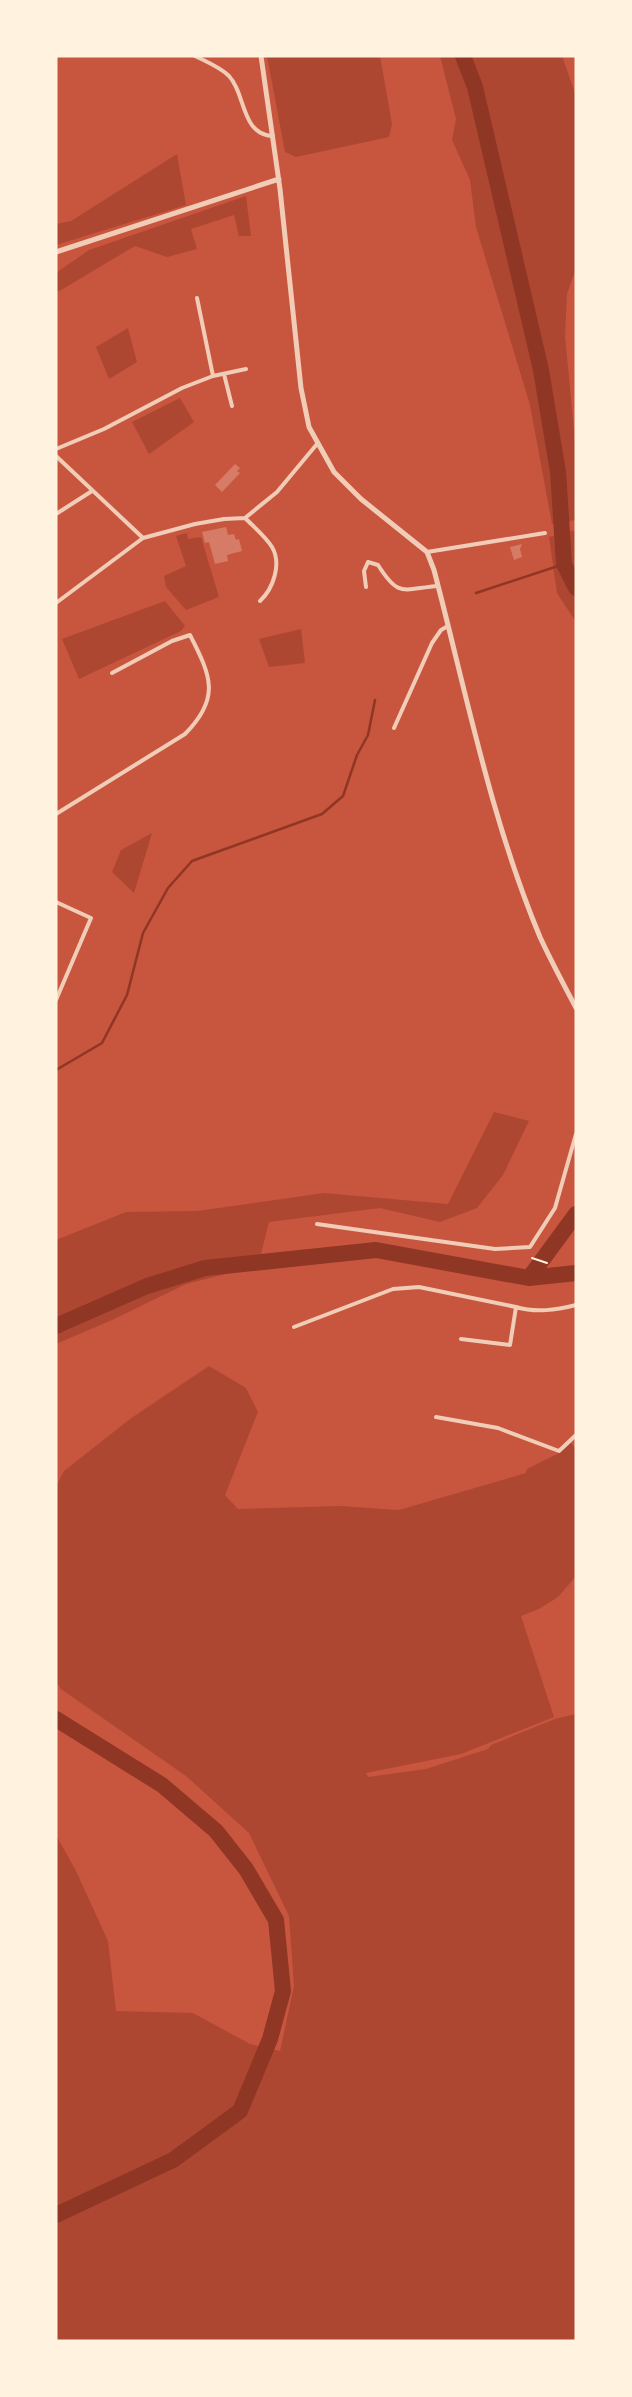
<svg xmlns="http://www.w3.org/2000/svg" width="632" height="2397" viewBox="0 0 632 2397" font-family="Jost,sans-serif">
  <rect width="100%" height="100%" fill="#c8553d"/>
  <path fill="#ae4732" d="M267,56H380L392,124L389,137L296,157L285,152Z
    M440,56H562L576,96V268L567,294L565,336L576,451L575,520L552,524L530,405L476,227L470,180L452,140L456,119Z
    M177,154L186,205L56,245V224L71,221Z
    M246,196L251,236H239L234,215L191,229L197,249L167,257L135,246L56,293V273L89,250Z
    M128,328L137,362L109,379L96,347Z
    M180,398L194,422L149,454L132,422Z
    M576,530V622L557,593L549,537Z
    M187,533L188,539L201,537L219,597L186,610L166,587L164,576L186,566L176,536Z
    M165,601L185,626L181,631L79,679L62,639Z
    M301,629L305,663L269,667L259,639Z
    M152,833L134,893L112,872L121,850Z
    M494,1112L529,1121L503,1175L477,1208L440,1222L380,1208L269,1222L258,1266L186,1284L112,1320L56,1344V1240L126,1212L197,1211L324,1193L448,1204Z
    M209,1366L246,1388L258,1412L225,1495L238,1509L340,1506L399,1510L526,1473L527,1469L559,1453L571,1443L576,1449V1576L558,1597L539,1609L521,1616L554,1717L461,1754L366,1773L368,1777L426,1769L488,1749L491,1745L555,1719L576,1714V2341H56V1835L76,1871L108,1941L116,2011L193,2013L250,2044L280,2051L294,1986L289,1916L249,1833L186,1776L61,1689L56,1682V1486L64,1471L130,1419Z"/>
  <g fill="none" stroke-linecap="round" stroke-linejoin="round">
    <path stroke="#8f3625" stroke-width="2.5" d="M476,593L564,564
      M56,1070L102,1043L127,995L143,933L168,888L192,861L322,814L343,796L357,755L368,735L375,700"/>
    <path stroke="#8f3625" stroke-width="16" d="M463,56L475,87L541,370L558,472L564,564L576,588
      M529,1278L576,1214
      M56,1326L147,1286L205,1268L376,1250L529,1278L576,1273
      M56,1719L162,1785L216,1831L246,1869L276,1920L283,1991L270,2039L240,2111L173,2160L56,2215"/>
  </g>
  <path fill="#d67c66" d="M235,464L240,468L237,471L240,473L222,492L215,485Z
    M226,527L228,535L234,534L236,540L239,539L242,551L227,555L228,561L215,564L209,542L205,543L202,532Z
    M522,544L520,549L522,557L514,560L510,547Z"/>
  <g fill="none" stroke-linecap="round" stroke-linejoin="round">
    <path stroke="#fff3e0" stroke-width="2" d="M532,1258L547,1263"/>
    <path stroke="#f1ccb7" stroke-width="4" d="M195,56C207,62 220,67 229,76C246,94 241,135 273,136
      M197,298L213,376
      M224,374L232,406
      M56,449L104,429L182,388L213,376L246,369
      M56,456L143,538
      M56,514L92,491
      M245,518C254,527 266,537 272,547C282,564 273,589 260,601
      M427,552L545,533
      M366,587L364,571L368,562L378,565C399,598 402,589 438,586
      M56,603L143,538L195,524L224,519L245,518L277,492L317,444
      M394,728L432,643L441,630L448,626
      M56,814L185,734C221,698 211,676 190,635L172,641L112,673
      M56,902L91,918L56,1000
      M317,1224L495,1249L530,1247L555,1208L576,1134
      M294,1327L393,1289L419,1287L516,1307
      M461,1339L510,1345L516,1307C536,1313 556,1310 576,1305
      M436,1417L498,1428L559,1451L576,1435"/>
    <path stroke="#f1ccb7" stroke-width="5" d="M261,56L280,189L301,388L309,427L334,472L361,499L427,552L434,570C466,692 491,820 540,937C551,961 564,985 576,1008
      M56,252L279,179"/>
  </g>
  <rect width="632" height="2397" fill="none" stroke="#fff3e0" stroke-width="115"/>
</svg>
